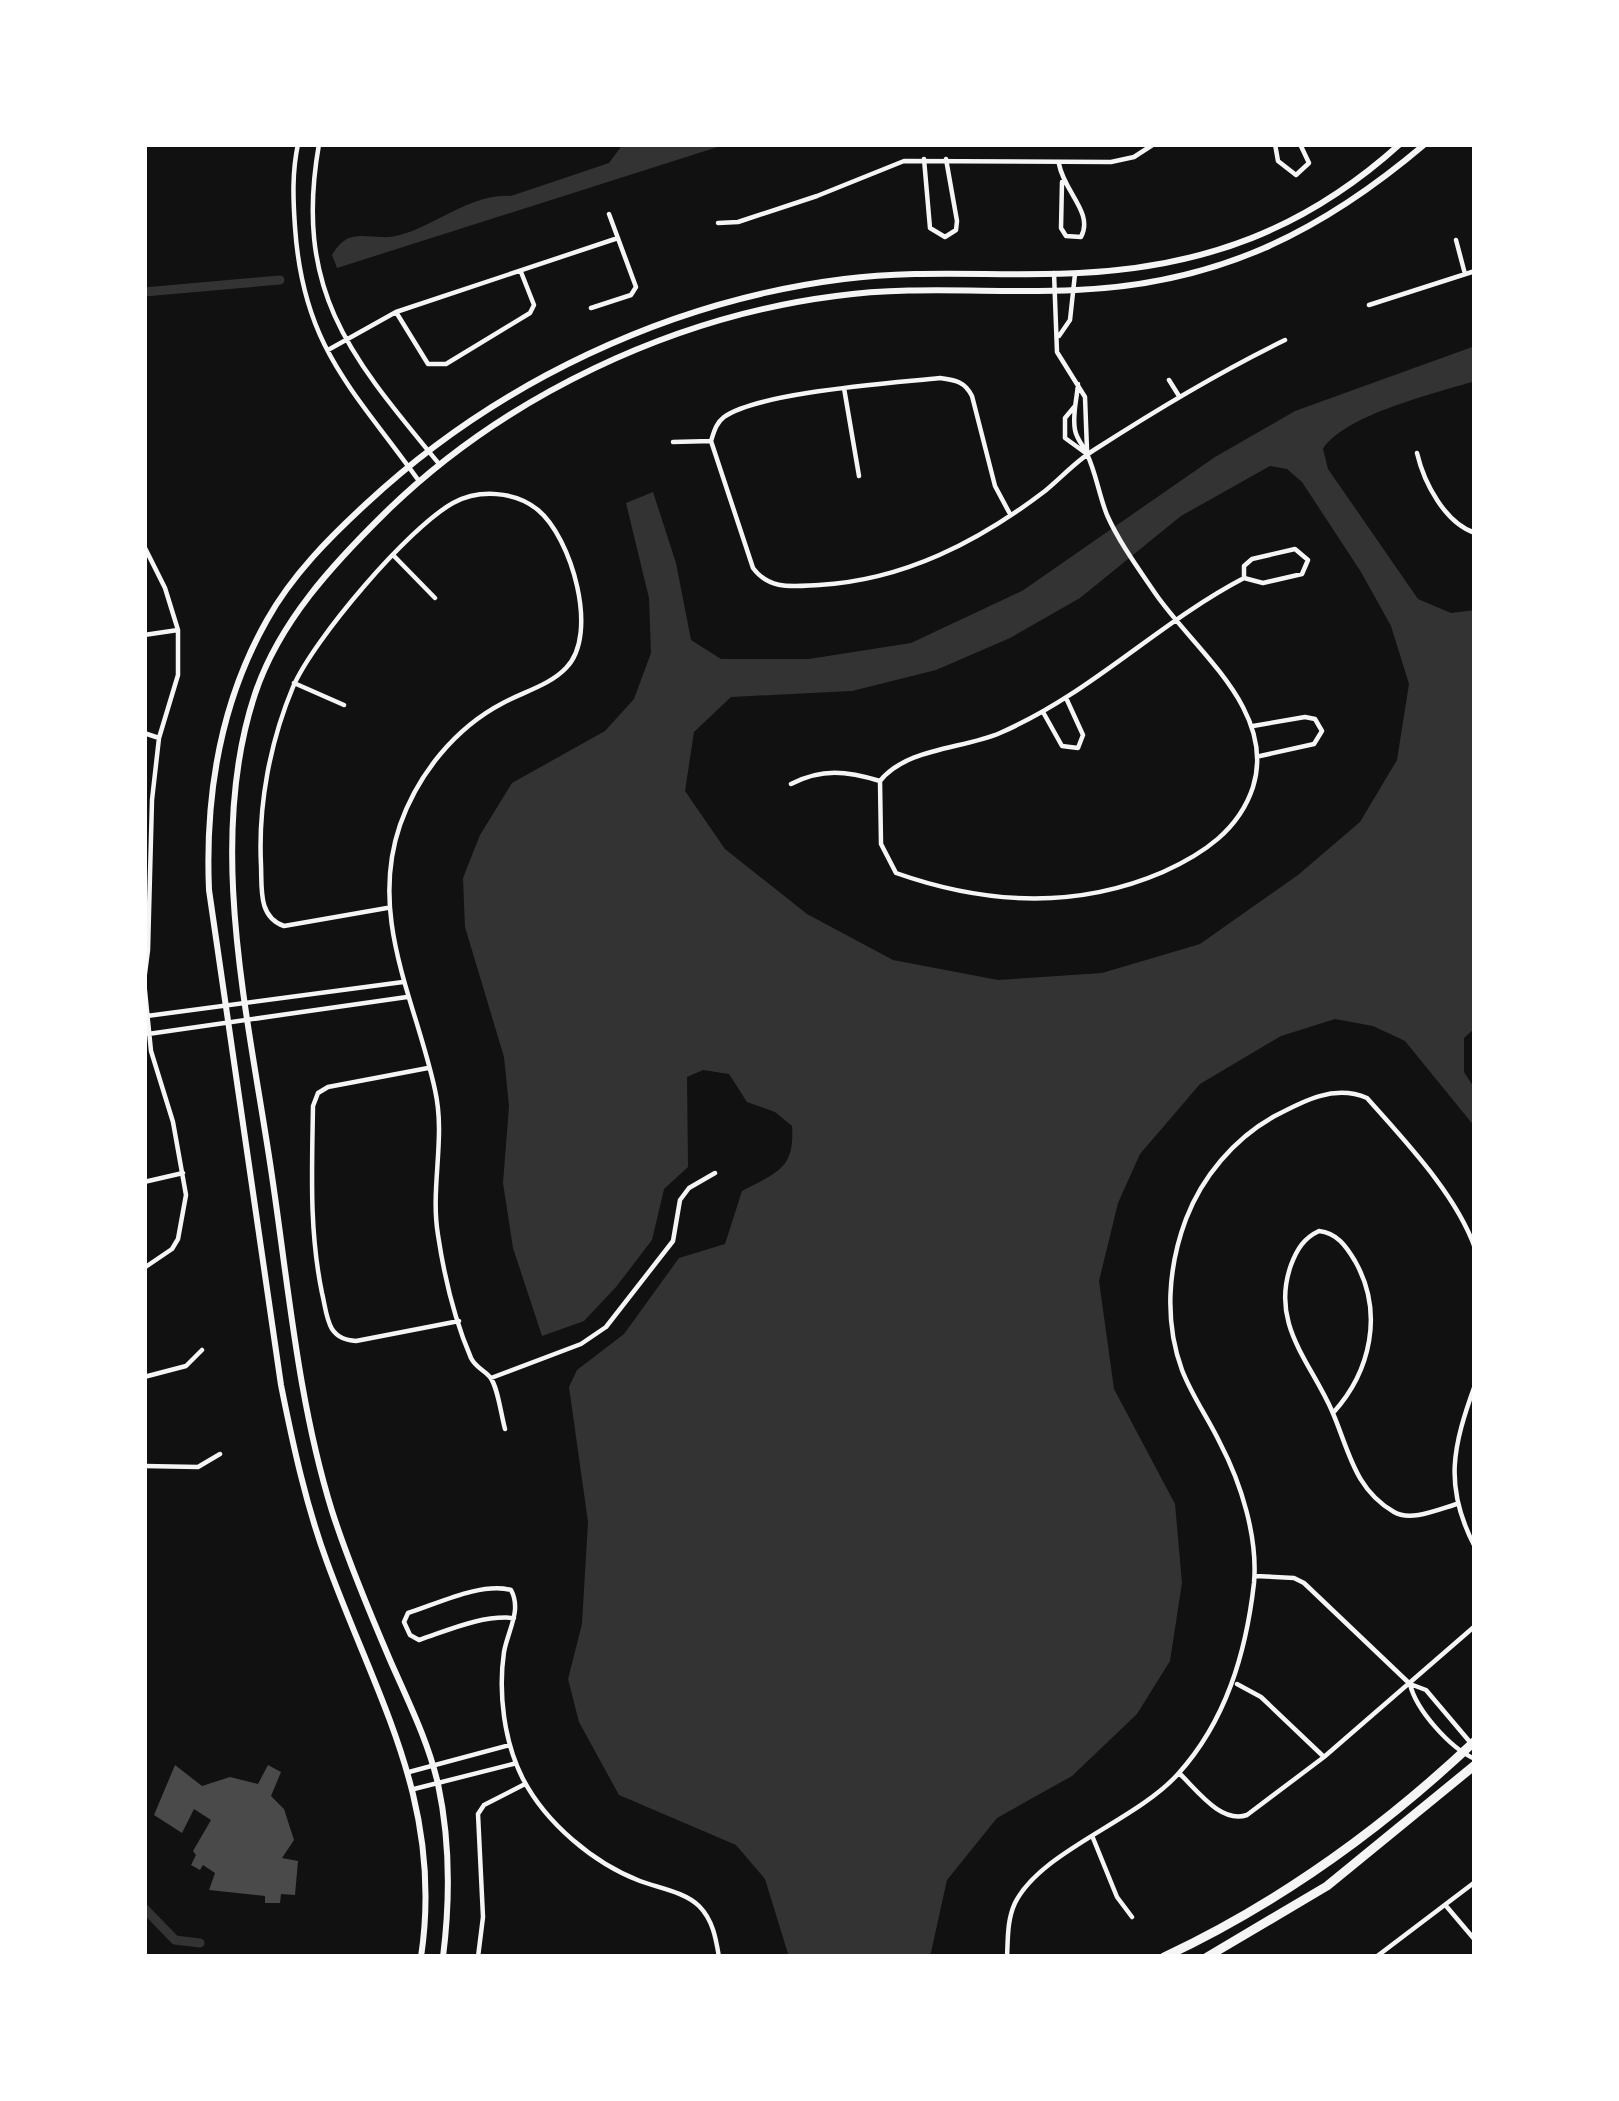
<svg xmlns="http://www.w3.org/2000/svg" width="1619" height="2101" viewBox="0 0 1619 2101" font-family="Barlow,sans-serif">
  <rect width="100%" height="100%" fill="#111"/>
  <path fill="#333" fill-rule="evenodd" d="M623,144H727L337,268L332,255C346,231 359,236 382,237C419,240 466,192 511,196L609,163Z
    M1475,346V381C1436,393 1344,415 1323,449L1328,469L1418,599L1451,613L1475,610V1028L1464,1038V1072L1475,1089V1127L1405,1041L1373,1026L1335,1019L1281,1036L1200,1084L1140,1154L1118,1203L1099,1281L1114,1389L1175,1504L1182,1583L1170,1661L1137,1714L1072,1776L997,1818L947,1880L930,1957H789L765,1879L736,1845L619,1795L579,1722L568,1679L582,1624L588,1522L569,1387L577,1370L624,1334L679,1258L725,1244L742,1191C777,1172 795,1169 792,1126L775,1112L747,1102L729,1074L703,1070L687,1077L688,1167L664,1189L652,1240L616,1287L584,1321L542,1336L513,1248L503,1183L509,1106L504,1057L465,927L463,878L480,835L512,783L605,731L634,699L651,653L649,598L626,503L653,492L676,563L691,640L721,659H809L911,643L1022,591L1215,457L1295,411ZM1270,466L1287,469L1302,482L1361,572L1391,626L1409,684L1397,760L1360,822L1298,875L1200,944L1102,973L998,980L893,960L807,914L725,849L685,791L694,732L731,697L852,691L936,670L1010,638L1080,598L1181,516Z"/>
  <g fill="none" stroke-linecap="round" stroke-linejoin="round">
    <path stroke="#333" stroke-width="9" d="M144,292L280,280
      M144,1908L175,1940L200,1943"/>
  </g>
  <path fill="#4a4a4a" d="M175,1765L202,1786L230,1777L258,1784L268,1765L281,1772L271,1796L284,1809L294,1840L282,1858L298,1861L295,1895L281,1894L280,1903H265V1896L209,1890L215,1873L203,1865L200,1870L191,1865L196,1855L193,1851L211,1820L194,1809L182,1833L154,1815Z"/>
  <g fill="none" stroke-linecap="round" stroke-linejoin="round">
    <path stroke="#f5f5f5" stroke-width="4.5" d="M298,144C292,172 293,199 295,227C303,347 353,389 419,481
      M319,144C293,292 351,357 440,465
      M1275,144L1278,161L1296,175L1309,163L1300,144
      M924,159L930,228L945,237L956,230L957,221L946,159
      M1059,164C1064,192 1094,213 1081,237L1066,236L1061,228L1062,182
      M718,223L738,222L817,196L904,161L1111,162L1134,157L1154,144
      M1456,240L1465,274
      M1054,273L1057,352L1085,397L1087,450
      M1369,305L1475,271
      M591,308L631,295L636,287L609,214
      M396,312L428,364H446L530,313L534,305L521,272
      M1059,336L1070,320L1075,274
      M328,350L396,312L618,238
      M1169,380L1179,396
      M844,388L859,476
      M1075,406L1065,418V438L1087,454
      M711,441L753,568C770,591 794,586 819,585C904,580 978,542 1045,491C1061,478 1076,461 1094,450C1156,410 1219,372 1285,340
      M711,441C714,432 716,423 724,417C759,392 894,383 940,378C956,380 965,382 972,396L995,486L1010,514
      M673,442L711,441
      M1417,453C1424,483 1445,523 1475,533
      M144,546L165,588L178,630V675L159,738L152,800L148,950L144,981L151,1051L173,1122L186,1195L178,1239L172,1249L144,1268
      M394,556L435,598
      M144,635L178,630
      M294,683L344,705
      M1043,712L1062,746L1078,748L1083,735L1067,700
      M1253,726L1305,717L1315,719L1322,731L1314,744L1260,756
      M144,733L159,738
      M880,781L881,844L896,873C984,904 1075,910 1163,872C1203,854 1239,830 1253,787C1277,710 1194,650 1155,593C1138,568 1119,542 1107,515C1099,495 1096,473 1087,454C1083,445 1077,440 1075,430C1072,415 1077,399 1078,384
      M791,784C822,768 847,771 880,781C906,748 963,749 1000,733C1090,694 1158,623 1244,578V566L1252,559L1295,549L1308,560L1302,574L1263,583L1244,578
      M387,908L284,926C258,917 262,889 261,865C258,805 270,742 293,687C313,640 408,528 453,503C479,489 515,491 538,510C571,537 600,634 566,668C550,685 523,692 503,703C455,728 418,774 400,825C368,918 416,1001 435,1090C446,1138 430,1187 438,1235C444,1275 455,1321 471,1358C476,1368 483,1369 490,1377C498,1387 501,1415 505,1429
      M147,1016L403,982
      M148,1034L407,997
      M428,1068L328,1087L318,1093L313,1106C312,1170 309,1230 322,1293C325,1305 326,1319 332,1329C338,1338 346,1340 356,1341L459,1321
      M144,1182L183,1173
      M144,1377L186,1366L202,1350
      M491,1378L581,1344L606,1327L673,1241L680,1200L689,1188L715,1173
      M1475,1385C1453,1446 1443,1486 1475,1547
      M1333,1413C1371,1371 1384,1312 1355,1261C1346,1246 1337,1233 1319,1231C1304,1238 1297,1249 1291,1265C1270,1324 1310,1361 1332,1411C1349,1450 1354,1489 1394,1512C1411,1522 1439,1509 1457,1504
      M144,1466L198,1467L220,1454
      M1255,1576L1294,1578L1304,1583L1410,1684L1426,1690L1475,1748
      M514,1618C481,1615 449,1630 419,1640L410,1635L404,1622L408,1613C437,1604 481,1582 511,1590C522,1610 508,1630 504,1652C498,1693 504,1742 523,1779C546,1823 593,1863 640,1881C659,1888 685,1892 699,1906C713,1920 716,1939 719,1957
      M1237,1684L1261,1697L1324,1757
      M1410,1684C1416,1710 1450,1748 1475,1759
      M409,1772L510,1745
      M1179,1773C1197,1790 1221,1824 1247,1815L1324,1757L1475,1626
      M414,1789L513,1764
      M1093,1838L1117,1897L1132,1917
      M1447,1907L1475,1940
      M478,1957L483,1917L478,1814L484,1805L525,1784
      M1007,1957C1008,1939 1007,1920 1015,1903C1041,1851 1136,1821 1178,1774C1226,1721 1246,1653 1254,1583C1258,1537 1241,1483 1220,1443C1208,1418 1192,1396 1182,1370C1164,1321 1168,1267 1186,1219C1202,1177 1234,1139 1273,1117C1303,1101 1334,1084 1367,1098C1405,1141 1456,1194 1475,1248
      M1376,1957L1475,1882"/>
    <path stroke="#f5f5f5" stroke-width="6" d="M421,1957C444,1804 377,1699 327,1562C306,1505 293,1445 281,1385L209,890C205,796 220,703 267,620C292,575 330,537 367,503C496,383 668,301 844,279C922,269 1001,277 1079,273C1205,267 1306,229 1400,144
      M443,1957C450,1901 450,1840 438,1784C428,1741 408,1701 390,1660C369,1611 348,1561 332,1511C299,1405 289,1292 273,1183C251,1027 204,847 255,694C279,622 333,564 386,512C505,396 672,317 836,296C916,285 996,294 1076,290C1216,284 1319,234 1425,144"/>
    <path stroke="#f5f5f5" stroke-width="9" d="M1164,1957C1279,1903 1383,1828 1475,1741
      M1207,1957L1327,1886L1475,1765"/>
  </g>
  <rect width="1619" height="2101" fill="none" stroke="#ffffff" stroke-width="294"/>
</svg>
